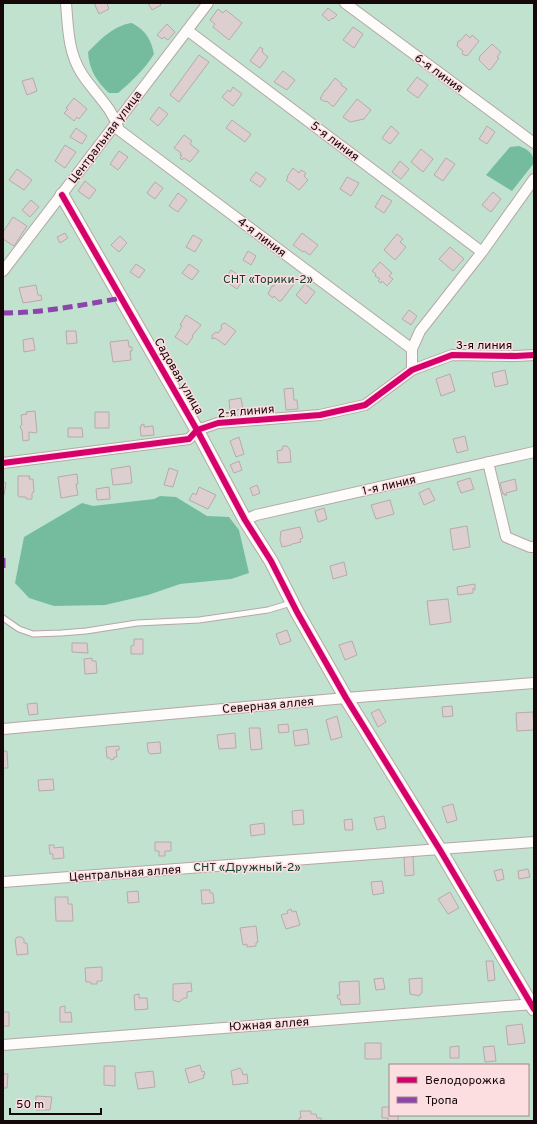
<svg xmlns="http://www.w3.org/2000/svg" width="537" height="1124" viewBox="0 0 537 1124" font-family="Overpass,sans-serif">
  <rect width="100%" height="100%" fill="#f6e5e6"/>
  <path fill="#c0e2cf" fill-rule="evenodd" d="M3,3H534V1121H3ZM390,1065H528V1115H390Z"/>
  <path fill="#75bc9e" d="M132,23C146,31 151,39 154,54C145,69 131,82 118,93H109C96,81 89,69 88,52C100,40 114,25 132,23Z
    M519,146C527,149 534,153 534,163L512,191L486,175L510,147Z
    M160,496L176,497L207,516L229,517L239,530L249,573L231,579L180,584L148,595L105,605L54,606L29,598L15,583L24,537L82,503L93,506L154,499Z"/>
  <path fill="#ddcfcf" stroke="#b7aaab" d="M94,3H107L109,9L99,14Z
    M148,3H159L161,5L152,10Z
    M328,8L337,15L333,19L332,18L329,21L322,15Z
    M218,9L223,13L226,10L242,23L229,40L213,27L215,24L210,20Z
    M167,24L175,32L168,40L164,37L162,39L157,35Z
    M353,27L363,34L354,48L343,40Z
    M466,34L470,38L472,35L479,41L467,56L462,54L463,51L457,46L458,41H460Z
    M492,44L501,52L497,57L499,58L491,69L489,70L479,60L480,56Z
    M260,47L263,49L262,52L268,57L260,68L250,61Z
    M199,55L209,62L179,102L170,95Z
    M283,71L295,80L287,90L274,82Z
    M417,77L428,85L418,98L407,90Z
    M33,78L37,91L27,95L22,81Z
    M335,78L342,84L341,85L347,89L334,106H332L327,101L326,102L320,99L325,90H326Z
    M233,87L242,94L233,106L222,97L228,90L230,92Z
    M74,98L87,109L79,119L77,117L74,121L64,113L68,109L66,108Z
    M357,99L371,110L364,119L350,122L343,117Z
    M159,107L168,114L158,126L150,119Z
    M232,120L251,134L245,142L226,128Z
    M391,126L399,133L390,144L382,138Z
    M487,126L495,132L487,144L479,139Z
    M76,128L87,136L82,144L70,137Z
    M184,135L192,141L190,144L199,151L190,162L184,158L182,160L180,158L182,156L180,155L181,153L174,148Z
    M65,145L76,152L65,168L55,161Z
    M421,149L433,159L423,172L411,162Z
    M119,151L128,157L118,170L110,164Z
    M446,158L455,164L443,181L434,175Z
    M400,161L409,169L401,179L392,172Z
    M293,168L299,173L301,170L306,173L304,176L308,180L299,190L286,180L288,178L287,177Z
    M17,169L32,180L24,190L9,180Z
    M256,172L266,179L260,187L250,180Z
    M347,177L359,183L351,196L340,189Z
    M85,181L96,190L89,199L78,191Z
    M155,182L163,188L155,199L147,193Z
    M493,192L501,199L491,212L482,205Z
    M178,193L187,200L178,212L169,206Z
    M382,195L392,201L384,213L375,207Z
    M31,200L39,207L30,217L22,210Z
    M13,217L27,226L14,246L3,239V232Z
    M65,233L68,238L60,243L57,237Z
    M302,233L318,245L310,255L304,251L303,252L293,245Z
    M397,234L403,239L400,242L406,247L395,260L384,250Z
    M193,235L202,240L195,252L186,247Z
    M120,236L127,243L119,252L111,245Z
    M450,247L464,259L453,271L439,259Z
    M248,251L256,256L251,265L243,260Z
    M380,262L392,273L389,276L393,279L387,286L382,281L381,283L378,281L380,279L375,276L376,274L372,271Z
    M136,264L145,270L139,278L130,272Z
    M189,264L199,271L192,280L182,273Z
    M231,270L244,279L237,289L224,280Z
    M280,277L283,279L285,278L294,284L281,301H279L274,296L273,298L268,294L272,286H274Z
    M305,284L315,292L306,304L296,295Z
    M36,285L38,295H41L42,300L23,303L19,288Z
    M409,310L417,316L411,325L402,319Z
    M186,315L201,325L192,336L193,337L187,345L175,337L182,326L180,325Z
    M225,323L236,331L225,345L215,338L212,339V335L216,332L218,333L222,328L221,326L222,324Z
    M66,331H76L77,343L67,344Z
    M33,338L35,350L24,352L23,340Z
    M128,340L129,347H132V351H130L131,360L113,362L110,342Z
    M505,370L508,384L495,387L492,373Z
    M450,374L455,391L441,396L436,379Z
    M293,388L294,400H297L298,409L286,410L284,389Z
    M241,398L243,409L230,411L229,400Z
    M35,411L37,432L36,433L29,432V440L23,441L22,430L21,429L20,426L22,425L21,415L27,414L26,412Z
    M95,412H109V428H95Z
    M144,424V427L153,426L154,435L141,436L140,427H141V425Z
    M68,428H82L83,437H68Z
    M465,436L468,450L457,453L453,439Z
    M239,437L244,454L236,457L230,441Z
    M283,446H287L290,450L291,462L278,463L277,451L282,450Z
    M239,461L242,470L234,473L230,465Z
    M130,466L132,483L113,485L111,469Z
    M169,468L178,471L173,487L164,485Z
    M77,474L78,484H76L78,495L61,498L58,477Z
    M18,476H30L29,479H33L34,492L32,493V499H26V497H19L18,495Z
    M470,478L474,489L461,493L457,482Z
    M515,479L517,490L506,493L507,495H504V493L503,494L500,483Z
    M3,482L6,483L4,495H3Z
    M257,485L260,493L253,496L250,488Z
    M109,487L110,499L97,500L96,489Z
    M199,487L216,495L208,509L189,500L193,493L196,495Z
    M429,488L435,500L424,505L419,493Z
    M390,500L394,514L376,519L371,505Z
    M324,508L327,519L318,522L315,511Z
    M467,526L470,547L453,550L450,529Z
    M300,527L303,538L300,539L301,542L292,544L291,545L282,547L280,540L281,531Z
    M344,562L347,575L333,579L330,566Z
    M475,584V590L473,588V593L458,595L457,587Z
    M448,599L451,622L430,625L427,601Z
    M287,630L291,641L280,645L276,634Z
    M134,639H143V654H131V646L134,645Z
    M352,641L357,655L345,660L339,645Z
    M72,643H87L88,653L72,652Z
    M92,658V661H96L97,673L85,674L84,659Z
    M37,703L38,714L29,715L27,704Z
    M452,706L453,716L443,717L442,707Z
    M379,709L386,722L378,727L371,713Z
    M533,712L534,730L517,731L516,713Z
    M337,716L342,737L331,740L326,720Z
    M288,724L289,732L279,733L278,725Z
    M249,728H260L262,749L251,750Z
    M307,729L309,744L295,746L293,731Z
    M235,733L236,748L219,749L217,735Z
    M160,742L161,753L150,754L148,751L147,743Z
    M119,746V750H116L117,757H114V759L111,760L110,758H107L106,747Z
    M3,751H7L8,768H3Z
    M53,779L54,790L39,791L38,780Z
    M453,804L457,820L447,823L442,807Z
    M303,810L304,824L293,825L292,811Z
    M384,816L386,828L377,830L374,818Z
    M352,819L353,830H345L344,820Z
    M264,823L265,834L251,836L250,825Z
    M155,842H171V851H165V856H159V851H155Z
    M49,845H54V848L63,847L64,858L53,859V854H50Z
    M413,856L414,875L405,876L404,857Z
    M502,869L504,879L497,881L494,871Z
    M528,869L530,877L519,879L518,871Z
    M382,881L384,893L373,895L371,882Z
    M201,890H210V893H213L214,903L202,904Z
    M138,891L139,902L128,903L127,892Z
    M450,892L459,908L448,914L438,899Z
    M55,897H68V904H72L73,921H56Z
    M291,909L292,912L296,911L300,925L286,929L281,915L288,913L287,911Z
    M256,926L258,942L256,943V946L247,947V944L243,945L240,928Z
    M17,937H21L24,939V943H27L28,954L17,955L15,940Z
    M486,961H493L495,980L488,981Z
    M102,967V981H97V984H91V982H86L85,968Z
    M383,978L385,989L376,990L374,979Z
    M422,978V993L420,994L419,996L410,994L409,979Z
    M359,981L360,1004L341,1005L340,999H338L337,995H340L339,982Z
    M191,983L192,991L187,992V998H184L179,1002L173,1000V984Z
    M139,994V998H147L148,1009L135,1010L134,995Z
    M65,1006V1013L71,1012L72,1022H60V1007Z
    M3,1012H9V1026H3Z
    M522,1024L525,1043L508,1045L506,1026Z
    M365,1043H381V1059H365Z
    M459,1046V1058H450V1047Z
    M494,1046L496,1061L485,1062L483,1047Z
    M200,1065L202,1072L204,1071L205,1075H203L204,1078L189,1083L185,1069Z
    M104,1066H115V1086L104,1085Z
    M240,1068L242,1071L243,1075L247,1074L248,1083L233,1085L231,1071Z
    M153,1071L155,1087L138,1089L135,1073Z
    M3,1074H8L7,1088H3Z
    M36,1096L52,1097L50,1110H36Z
    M382,1107H390V1115H398V1121H388V1118H382Z
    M300,1111H311V1114H316L317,1118H321L322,1121H299V1118H301Z"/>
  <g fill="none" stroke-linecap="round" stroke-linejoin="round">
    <g stroke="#b5a7a8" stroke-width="7">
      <path id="service" d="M3,618L19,629L33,634L61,633L86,631L137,623L199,620L268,610L291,603"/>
    </g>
    <g stroke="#b5a7a8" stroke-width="12">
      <path id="minor" d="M66,3C68,27 68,53 82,74C95,94 112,107 119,130L412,349
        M345,3L534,143
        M187,30L482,252
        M3,271L208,3
        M412,370V349L420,331L482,252L534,179
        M488,462L506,537L530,547H534
        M3,463L189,439L197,430L218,423L320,415L365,405L412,370L452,355L516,356L534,355
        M245,520L256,515L534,452
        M3,729L346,698L534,683
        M3,882L534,842
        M3,1045L534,1004"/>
    </g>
    <g stroke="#b5a7a8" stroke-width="15">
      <path id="tertiary" d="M62,195L197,430L245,520L271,561L297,612L346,698L440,850L534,1009"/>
    </g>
    <use href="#service" stroke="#fefbfb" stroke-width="5"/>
    <use href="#minor" stroke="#fefbfb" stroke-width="10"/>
    <use href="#tertiary" stroke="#fefbfb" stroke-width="13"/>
    <path stroke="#8e44ad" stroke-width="5" stroke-dasharray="10 5" stroke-linecap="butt" d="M3,313C43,313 82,305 122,298
      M3,558V569"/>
    <g stroke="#fddee0" stroke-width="8">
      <path id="cycleway" d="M62,195L197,430L245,520L271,561L297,612L346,698L440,850L534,1009
        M3,463L189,439L197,430L218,423L320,415L365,405L412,370L452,355L516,356L534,355"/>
    </g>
    <use href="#cycleway" stroke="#d6006c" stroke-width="6"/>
  </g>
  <g text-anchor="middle" stroke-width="3" stroke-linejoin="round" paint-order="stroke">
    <g font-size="12" fill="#140809" stroke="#fddee0">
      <text transform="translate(439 73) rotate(36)" y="4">6-я линия</text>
      <text transform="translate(105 137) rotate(-53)" y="4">Центральная улица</text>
      <text transform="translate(335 141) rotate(37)" y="4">5-я линия</text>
      <text transform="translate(262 237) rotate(37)" y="4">4-я линия</text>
      <text x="484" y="349">3-я линия</text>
      <text transform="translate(179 376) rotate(60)" y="4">Садовая улица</text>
      <text transform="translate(246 411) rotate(-5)" y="4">2-я линия</text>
      <text transform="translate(389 485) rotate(-13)" y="4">1-я линия</text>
      <text transform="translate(268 705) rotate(-5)" y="4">Северная аллея</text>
      <text transform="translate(125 873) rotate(-4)" y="4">Центральная аллея</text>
      <text transform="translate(269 1024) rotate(-4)" y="4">Южная аллея</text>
    </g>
    <g font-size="12" fill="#13402e" stroke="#fddee0">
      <text x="268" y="283">СНТ «Торики-2»</text>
      <text x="247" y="871">СНТ «Дружный-2»</text>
    </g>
  </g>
  <rect width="537" height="1124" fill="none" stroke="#140809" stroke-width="8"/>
  <rect x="389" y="1064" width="140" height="52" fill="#fddee0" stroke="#a0888a"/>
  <rect x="397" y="1077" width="20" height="6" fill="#d6006c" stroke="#a0888a"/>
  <text x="425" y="1084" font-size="12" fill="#140809">Велодорожка</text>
  <rect x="397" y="1097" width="20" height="6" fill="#8e44ad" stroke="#a0888a"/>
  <text x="425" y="1104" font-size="12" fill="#140809">Тропа</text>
  <path d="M10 1108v6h91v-6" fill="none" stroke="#140809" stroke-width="2"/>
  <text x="16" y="1108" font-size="12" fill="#140809" stroke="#fddee0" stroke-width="3" paint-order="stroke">50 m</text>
</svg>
